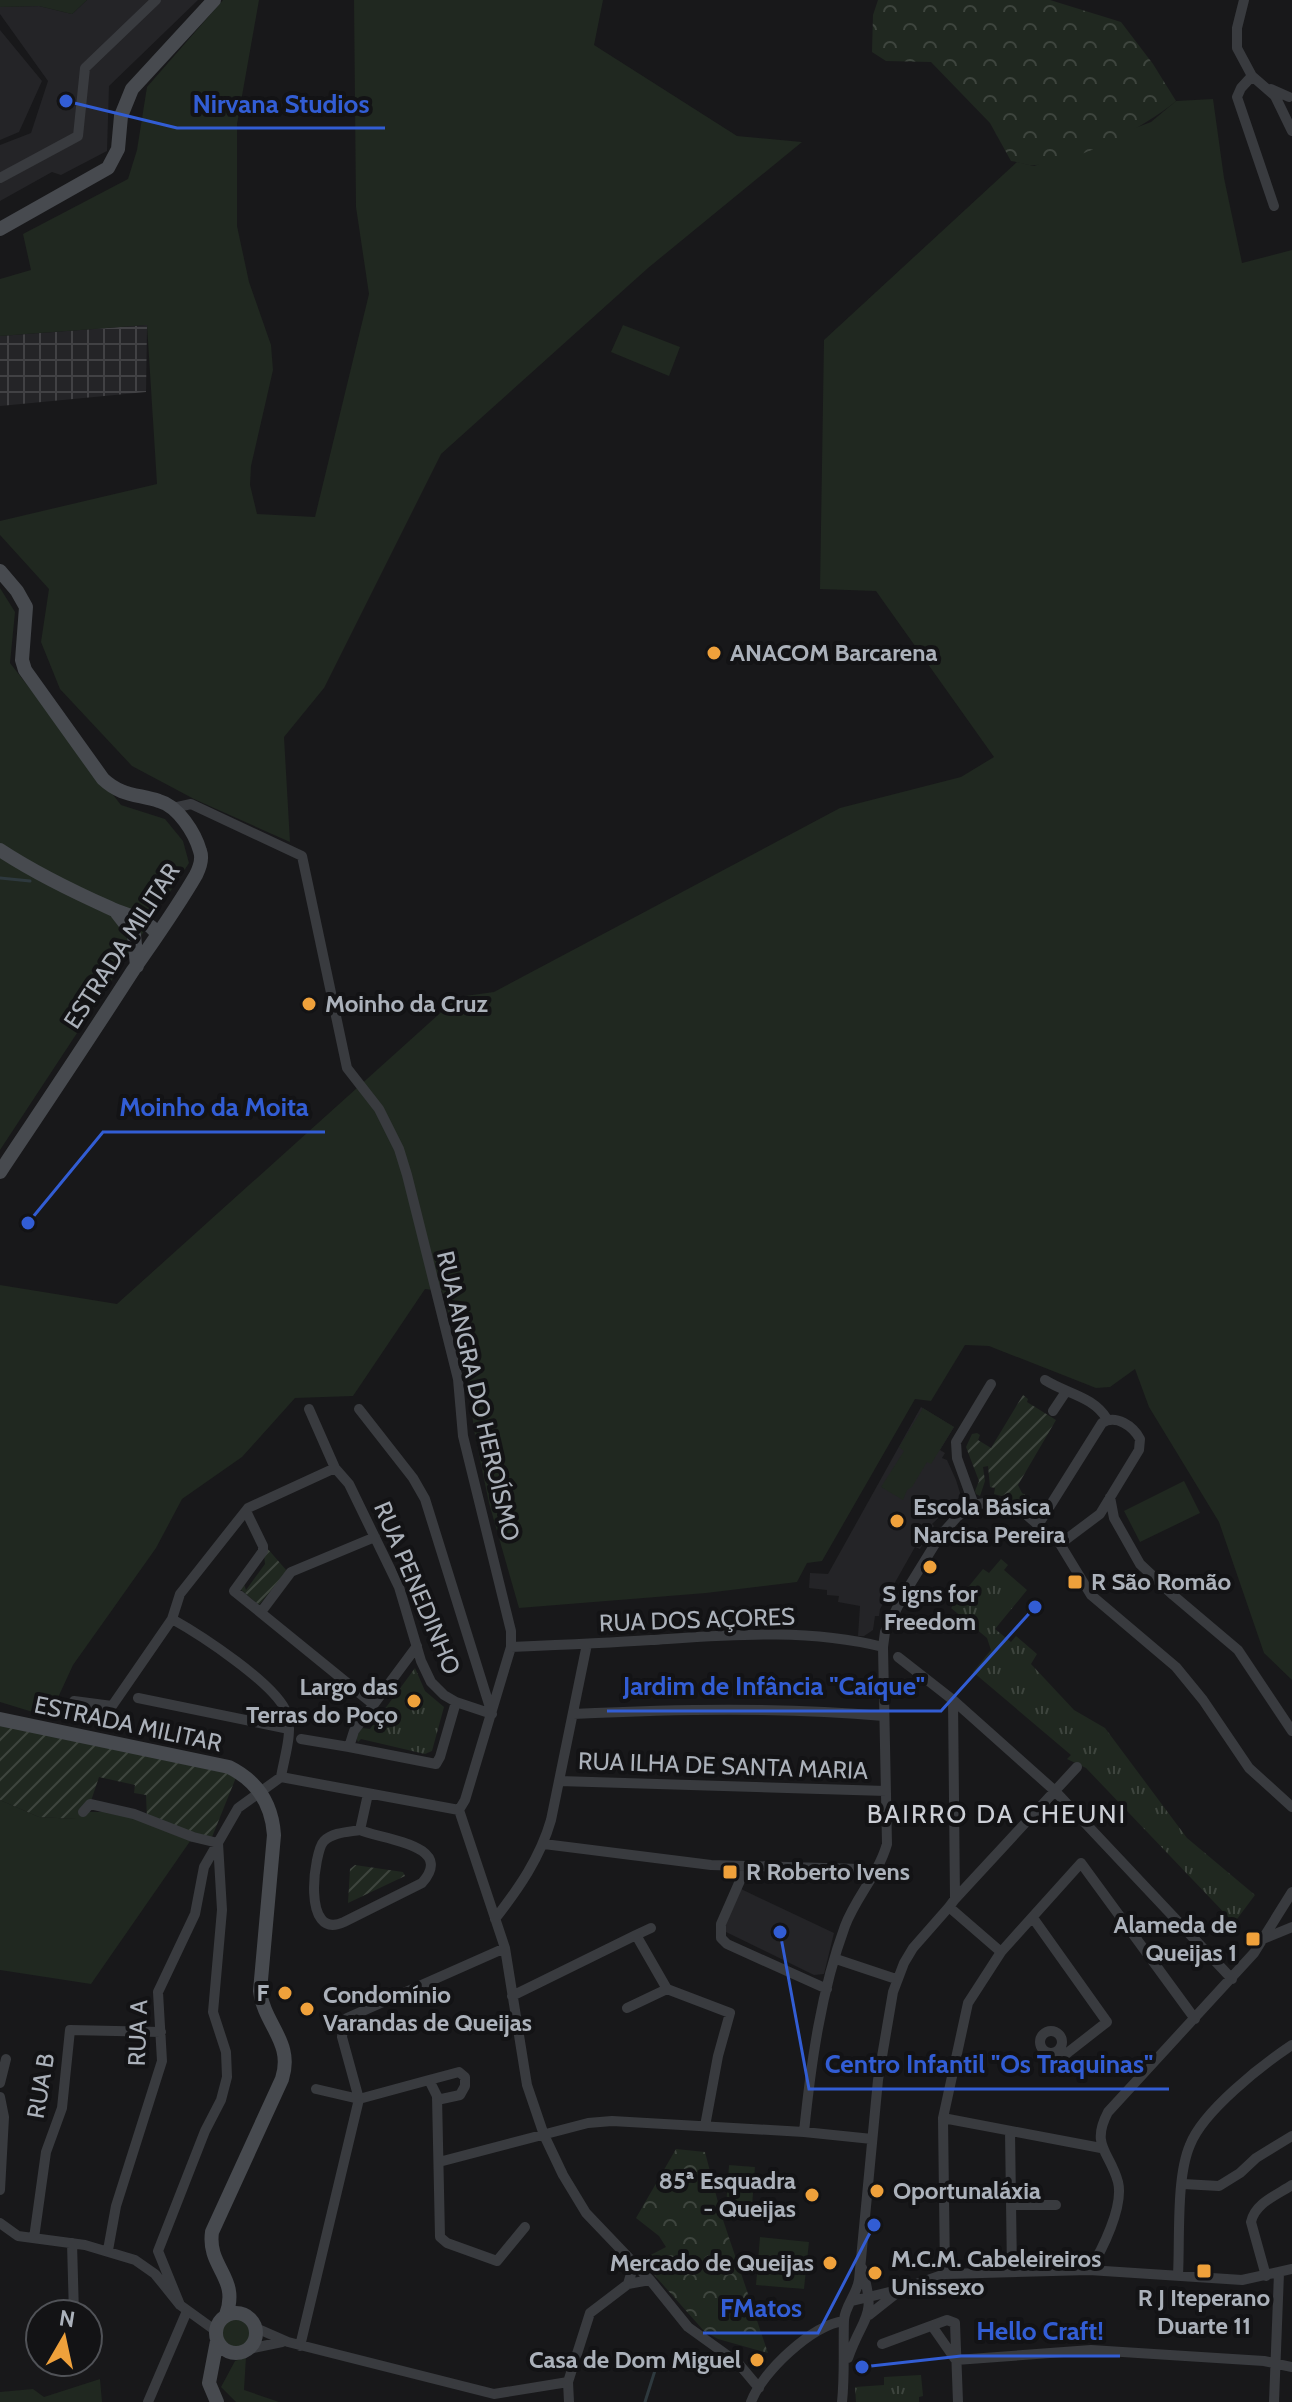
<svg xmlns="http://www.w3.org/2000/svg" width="1292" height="2402" viewBox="0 0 1292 2402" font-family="Cabin,sans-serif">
  <defs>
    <pattern id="industrial-grid" width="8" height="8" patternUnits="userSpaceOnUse" patternTransform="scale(2)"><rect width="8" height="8" fill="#242427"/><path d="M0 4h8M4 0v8" fill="none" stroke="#414144"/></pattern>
    <pattern id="forest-crowns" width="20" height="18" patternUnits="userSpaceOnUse" patternTransform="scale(2)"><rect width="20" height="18" fill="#202820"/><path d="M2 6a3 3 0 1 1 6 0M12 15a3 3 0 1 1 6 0" fill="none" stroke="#3e453e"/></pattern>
    <pattern id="park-tufts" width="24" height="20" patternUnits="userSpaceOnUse" patternTransform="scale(2)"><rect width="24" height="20" fill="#202820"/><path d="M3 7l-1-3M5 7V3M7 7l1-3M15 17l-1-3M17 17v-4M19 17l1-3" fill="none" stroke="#3e453e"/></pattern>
    <pattern id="garden-furrows" width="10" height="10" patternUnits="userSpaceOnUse" patternTransform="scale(2)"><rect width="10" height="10" fill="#202820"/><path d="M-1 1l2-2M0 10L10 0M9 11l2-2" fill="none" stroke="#3e453e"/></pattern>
  </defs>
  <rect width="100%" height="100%" fill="#18181a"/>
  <path fill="#242427" d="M87,0H198L109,86L107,151L61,175L52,172L0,201V145L31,133L48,81L0,14V7L39,6L72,14Z
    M0,30L42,81L19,132L0,140Z
    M921,1407L954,1427L940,1450L945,1453L942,1458L947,1460L956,1480L961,1496L932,1524L934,1526L920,1549L915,1547L880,1609L879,1616H875L873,1630L864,1636H858L860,1606L838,1602L839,1596L827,1595V1590L809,1588L810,1573L828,1574Z
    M741,1889L834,1933L824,1974L814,1975L726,1932L724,1928Z"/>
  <path fill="url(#industrial-grid)" d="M147,325L146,392L0,406V336Z"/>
  <path fill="#202820" d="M0,0H87L72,14L39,6L0,7Z
    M223,0H259L237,124V226L249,282L271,345L273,370L251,466L250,485L257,514L315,517L369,294L356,207L354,0H603L594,45L737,136L802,142L648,268L441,454L324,688L284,737L290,842L194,799L132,766L60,689L41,642L49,589L0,535V521L157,484L147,325L0,336V279L31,270L23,234L128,179L137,150L147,87Z
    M1213,99L1224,178L1242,263L1292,250V1680L1264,1653L1219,1522L1149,1407L1135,1369L1110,1387L1096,1388L989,1346L965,1345L931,1401L915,1399L822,1561L807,1563L797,1582L706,1593L519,1608L489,1503L475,1436L467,1378L442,1291L425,1289L353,1396L295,1398L242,1457L182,1499L156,1548L73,1665L49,1717L0,1702V1285L117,1304L458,997L494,992L840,808L961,777L994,757L876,591L820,589L824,340L1017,162L1034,166L1151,122L1176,101Z
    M623,325L680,347L669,376L611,352Z
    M0,588L15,612L10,663L121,805L165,819L183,841L189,863L0,1150Z
    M923,1408L954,1427L931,1464L927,1462L912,1487L907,1490L903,1500L881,1487L904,1451L899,1447Z
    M1184,1481L1200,1513L1140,1542L1124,1511Z
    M0,1800L39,1817L76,1819L83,1812H124L193,1837L91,1984L0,1970Z
    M729,2165L755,2167L752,2207L726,2206Z
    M760,2237L809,2242L804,2289L756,2285Z
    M222 2332a15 15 0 1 1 30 0a15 15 0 1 1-30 0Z
    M246,2357L244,2390L279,2402H236L221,2387L235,2361Z
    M100,2379L102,2402H0V2392L33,2389L44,2397Z"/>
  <path fill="url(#forest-crowns)" d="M878,0H1050L1121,22L1153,64L1176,101C1143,128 1079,162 1036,165C1028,166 1019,162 1011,161L990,123L931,62L886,61L872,52L873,15Z
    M676,2149L705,2152L721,2214L768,2353L718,2339L704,2331L641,2260L666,2247L659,2236L636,2218Z"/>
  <path fill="url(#park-tufts)" d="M1001,1559L1008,1565L1004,1570L1027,1590L995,1629L1011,1642L1016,1636L1037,1654L1031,1664L1074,1710L1105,1728L1187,1838L1255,1895L1234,1923L1086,1768L1067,1759L1071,1755L973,1672L991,1650L987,1638L951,1608L983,1569L989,1573Z
    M415,1668L425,1691L444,1707L432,1751L425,1754L361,1739L358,1742L356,1737L362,1728L370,1729Z
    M921,2375L923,2396L919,2397V2402H856L855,2387L884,2385V2377Z"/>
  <path fill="url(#garden-furrows)" d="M1023,1395L1028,1399L1027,1402L1056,1420L1018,1485L1022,1493L1041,1505L1040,1510L1036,1513L1009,1498L994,1494L995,1488L990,1487L988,1466L983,1467L985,1481L980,1496L976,1494L975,1491L979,1481L966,1447L972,1434L977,1433L980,1435L978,1440L991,1448Z
    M267,1548L287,1571L259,1605L240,1589L244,1584L246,1590L265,1564L264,1555Z
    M0,1724L237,1775L210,1842L147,1820L146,1795L134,1793L135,1785L99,1777L90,1804L77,1819L39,1817L0,1800Z
    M355,1865L403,1872L405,1876L348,1903L350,1869Z"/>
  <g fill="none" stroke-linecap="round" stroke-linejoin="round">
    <path stroke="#2e393e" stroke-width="3" d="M0,878L30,881
      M645,2402L658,2361"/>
    <path stroke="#393b3f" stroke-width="10" d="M1244,0L1237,28V48L1252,76L1275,96L1292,131
      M1252,76L1241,88L1237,97L1274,206
      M1271,89L1289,97
      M0,178L78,136L85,68L156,0
      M173,808L191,804L302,856L347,1068L379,1109L399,1149L407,1175L458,1379L463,1436L511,1631V1647L465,1800L459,1810L505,1948L527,2085L544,2135L563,2175L586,2213L650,2280L688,2327L738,2363L759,2388
      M1045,1380C1067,1394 1093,1396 1107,1419
      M309,1409L335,1468L349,1484L399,1587L421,1661L431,1682L444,1695L456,1702L492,1714
      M359,1409L413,1478L425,1499L492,1714
      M1053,1411L1065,1393
      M1110,1497L1114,1518L1140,1564L1173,1595L1238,1650L1292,1731
      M974,1505L957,1458L956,1442L991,1384
      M246,1511L263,1546V1551L234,1591L373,1704
      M1038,1525L1102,1423C1116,1414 1133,1426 1140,1439L1139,1450L1100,1514L1060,1544
      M261,1612L291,1572L375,1537
      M172,1619C199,1634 278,1685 287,1714C293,1733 284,1758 281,1777
      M417,1646L354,1731L349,1747L436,1764L440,1757L456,1702
      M511,1647C558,1645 605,1643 651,1640C729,1635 807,1628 883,1647
      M898,1657L953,1700
      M138,1698L289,1729
      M74,1701L112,1706L172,1619L180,1594L248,1508L335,1468
      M573,1714C678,1709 779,1707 884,1716
      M301,1739L349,1747
      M559,1781L886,1791
      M83,1812L90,1804L134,1814L193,1837L218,1843L222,1910L213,2012L226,2052L227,2077L221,2100L205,2131L158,2251L180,2305
      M360,1830C379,1839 457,1844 422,1883L344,1922C301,1942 314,1851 324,1841C333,1832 349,1832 360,1830Z
      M360,1830L368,1794
      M544,1844L711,1865L860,1869L876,1873
      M746,1867L721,1924V1938L727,1944L827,1989
      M955,1899L1077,1767
      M1033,1918L1107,2022L1066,2054L1060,2049
      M495,1919C519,1888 540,1858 551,1820L587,1644
      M636,1935L651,1928
      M1263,1939L1292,1927
      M1001,1952L949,1907L955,1899L953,1700L1055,1791L1232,1979
      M836,1959L896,1979
      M512,1996L636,1935L667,1989L730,2013L718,2056L705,2126
      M627,2008L667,1989
      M1040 2042a11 11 0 1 1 22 0a11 11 0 1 1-22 0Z
      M429,2080L459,2072L465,2077V2086L460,2095L437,2100
      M0,2083L6,2059
      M316,2089L359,2099L429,2080L437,2096L440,2237L447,2243L497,2261L525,2227
      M0,2097L4,2117L0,2190
      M943,2118L1101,2148
      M1010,2131L1012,2272
      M804,2132C811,2063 821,1991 845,1926C856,1897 878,1875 887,1844L883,1647L885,1632L903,1596L940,1536L957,1517L974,1505L990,1502L1006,1503L1022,1511L1060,1544L1091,1595L1176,1667L1203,1700L1249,1768L1292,1807
      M439,2162L588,2123L612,2121L804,2132L872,2139
      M1183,2184L1219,2186L1240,2173L1256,2158L1292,2136
      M1011,2205H1056
      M0,2223L18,2236L85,2245L135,2260L155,2274L180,2305L216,2331
      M34,2238L46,2152L62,2108L70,2030L161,2032
      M72,2243L74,2314
      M108,2250L116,2206L162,2061L158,1992L195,1914L204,1867L238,1808L281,1777L459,1810
      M634,2264L628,2284L650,2280
      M1089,2270C1102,2251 1124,2206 1118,2182C1110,2152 1090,2146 1108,2112L1254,1953L1292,1892
      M945,2274L943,2118L968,2003L1001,1952L1081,1863L1195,2019
      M1178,2275C1180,2239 1176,2177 1190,2145C1203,2111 1262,2065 1292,2045
      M1266,2276L1251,2222C1255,2203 1277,2195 1292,2185
      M852,2301L902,2289L945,2274L1089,2270L1242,2280L1292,2269
      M869,2315L898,2292
      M932,2326L955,2359
      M256,2328L288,2342L494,2394L568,2382
      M882,2344L947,2320L955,2323L958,2402
      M300,2346L359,2099L342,2037L344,2023L347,2018L505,1948
      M249,2349L282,2342
      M848,2358C864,2313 877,2320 862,2268
      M956,2360L1091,2350L1264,2361L1292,2367
      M148,2402L187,2311
      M569,2402L568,2382L590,2313L628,2284
      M751,2402C762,2372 812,2325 844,2321
      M842,2402C845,2374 843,2348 844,2320C845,2306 857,2294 859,2280L878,2080L893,1992L904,1963L913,1948L949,1907
      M1274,2402L1279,2273"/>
    <path stroke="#474a4f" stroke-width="14" d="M0,229L108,168L118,149L121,116L132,89L214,0
      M0,571L17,591L26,607L22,660L25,670L103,779C121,796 137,794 159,801C178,806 195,833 200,851C203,859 200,867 196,875C177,908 154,940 132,972C89,1039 44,1106 0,1172
      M0,850C35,873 72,891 110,908C129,917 144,917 158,934
      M117,913L134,935L137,966
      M0,1719L229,1767C257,1781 272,1804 274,1835L260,1991C264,2025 294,2042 282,2079L212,2232C207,2268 240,2277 226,2315
      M216 2333a20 20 0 1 1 40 0a20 20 0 1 1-40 0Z
      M217,2341L209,2383L217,2402"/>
  </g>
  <g fill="#efa13b" stroke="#131315" stroke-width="3">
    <circle cx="714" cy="653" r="8"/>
    <circle cx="309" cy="1004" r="8"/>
    <circle cx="897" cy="1521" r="8"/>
    <circle cx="930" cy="1567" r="8"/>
    <rect x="1067" y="1574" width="16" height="16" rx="4"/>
    <circle cx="414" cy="1701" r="8"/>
    <rect x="722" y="1864" width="16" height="16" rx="4"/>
    <rect x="1245" y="1931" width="16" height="16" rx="4"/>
    <circle cx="285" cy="1993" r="8"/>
    <circle cx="307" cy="2009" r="8"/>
    <circle cx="877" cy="2191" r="8"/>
    <circle cx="812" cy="2195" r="8"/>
    <circle cx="830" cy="2263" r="8"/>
    <rect x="1196" y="2263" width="16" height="16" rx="4"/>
    <circle cx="875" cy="2273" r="8"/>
    <circle cx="757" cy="2360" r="8"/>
  </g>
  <g text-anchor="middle" stroke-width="8" stroke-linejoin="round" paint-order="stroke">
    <g font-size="24" font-weight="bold" fill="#abb1ba" stroke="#131315" text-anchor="start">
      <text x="730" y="661">ANACOM Barcarena</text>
      <text x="325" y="1012">Moinho da Cruz</text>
      <text x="913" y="1515">Escola Básica<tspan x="913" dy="28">Narcisa Pereira</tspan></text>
      <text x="1091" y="1590">R São Romão</text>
      <text x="930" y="1602" text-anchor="middle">S igns for<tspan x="930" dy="28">Freedom</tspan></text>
      <text x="398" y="1695" text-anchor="end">Largo das<tspan x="398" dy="28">Terras do Poço</tspan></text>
      <text x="746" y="1880">R Roberto Ivens</text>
      <text x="1237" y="1933" text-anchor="end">Alameda de<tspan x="1237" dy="28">Queijas 1</tspan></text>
      <text x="269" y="2001" text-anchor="end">F</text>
      <text x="323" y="2003">Condomínio<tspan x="323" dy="28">Varandas de Queijas</tspan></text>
      <text x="796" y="2189" text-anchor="end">85ª Esquadra<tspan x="796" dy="28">- Queijas</tspan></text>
      <text x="893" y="2199">Oportunaláxia</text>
      <text x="891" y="2267">M.C.M. Cabeleireiros<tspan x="891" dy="28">Unissexo</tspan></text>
      <text x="814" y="2271" text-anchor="end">Mercado de Queijas</text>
      <text x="1204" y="2306" text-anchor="middle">R J Iteperano<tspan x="1204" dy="28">Duarte 11</tspan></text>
      <text x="741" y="2368" text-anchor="end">Casa de Dom Miguel</text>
    </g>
    <g font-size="24" fill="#abb1ba" stroke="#131315">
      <text transform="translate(122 946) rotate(-57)" y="8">ESTRADA MILITAR</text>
      <text transform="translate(478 1396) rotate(77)" y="8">RUA ANGRA DO HEROÍSMO</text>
      <text transform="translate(417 1588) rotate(67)" y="8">RUA PENEDINHO</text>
      <text transform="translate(697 1620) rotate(-2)" y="8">RUA DOS AÇORES</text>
      <text transform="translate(128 1724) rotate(12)" y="8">ESTRADA MILITAR</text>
      <text transform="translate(723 1766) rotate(2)" y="8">RUA ILHA DE SANTA MARIA</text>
      <text transform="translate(138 2033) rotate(-88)" y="8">RUA A</text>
      <text transform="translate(41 2086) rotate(-80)" y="8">RUA B</text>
    </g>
    <g font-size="26" letter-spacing="2" fill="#cccfd6" stroke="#131315">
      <text x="997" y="1823">BAIRRO DA CHEUNI</text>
    </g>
  </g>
  <path fill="none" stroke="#325dd4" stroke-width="3" d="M66 101L177 128H385M28 1223L103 1132H325M1035 1607L941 1711H607M780 1932L809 2089H1169M874 2225L818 2333H703M862 2367L961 2356H1120"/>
  <g fill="#325dd4" stroke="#131315" stroke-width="3">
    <circle cx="66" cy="101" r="8"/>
    <circle cx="28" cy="1223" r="8"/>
    <circle cx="1035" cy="1607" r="8"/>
    <circle cx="780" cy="1932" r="8"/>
    <circle cx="874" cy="2225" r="8"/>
    <circle cx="862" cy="2367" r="8"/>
  </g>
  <g font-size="26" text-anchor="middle" font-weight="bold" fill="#325dd4" stroke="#131315" stroke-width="8" stroke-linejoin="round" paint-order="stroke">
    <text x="281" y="113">Nirvana Studios</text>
    <text x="214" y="1116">Moinho da Moita</text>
    <text x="774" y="1695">Jardim de Infância "Caíque"</text>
    <text x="989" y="2073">Centro Infantil "Os Traquinas"</text>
    <text x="761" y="2317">FMatos</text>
    <text x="1040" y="2340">Hello Craft!</text>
  </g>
  <g transform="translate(64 2338) rotate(9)"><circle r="38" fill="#131315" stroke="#505257" stroke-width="2"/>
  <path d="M0-6L14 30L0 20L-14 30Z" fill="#efa13b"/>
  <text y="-12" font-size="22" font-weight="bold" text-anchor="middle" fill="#abb1ba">N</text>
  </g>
</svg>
